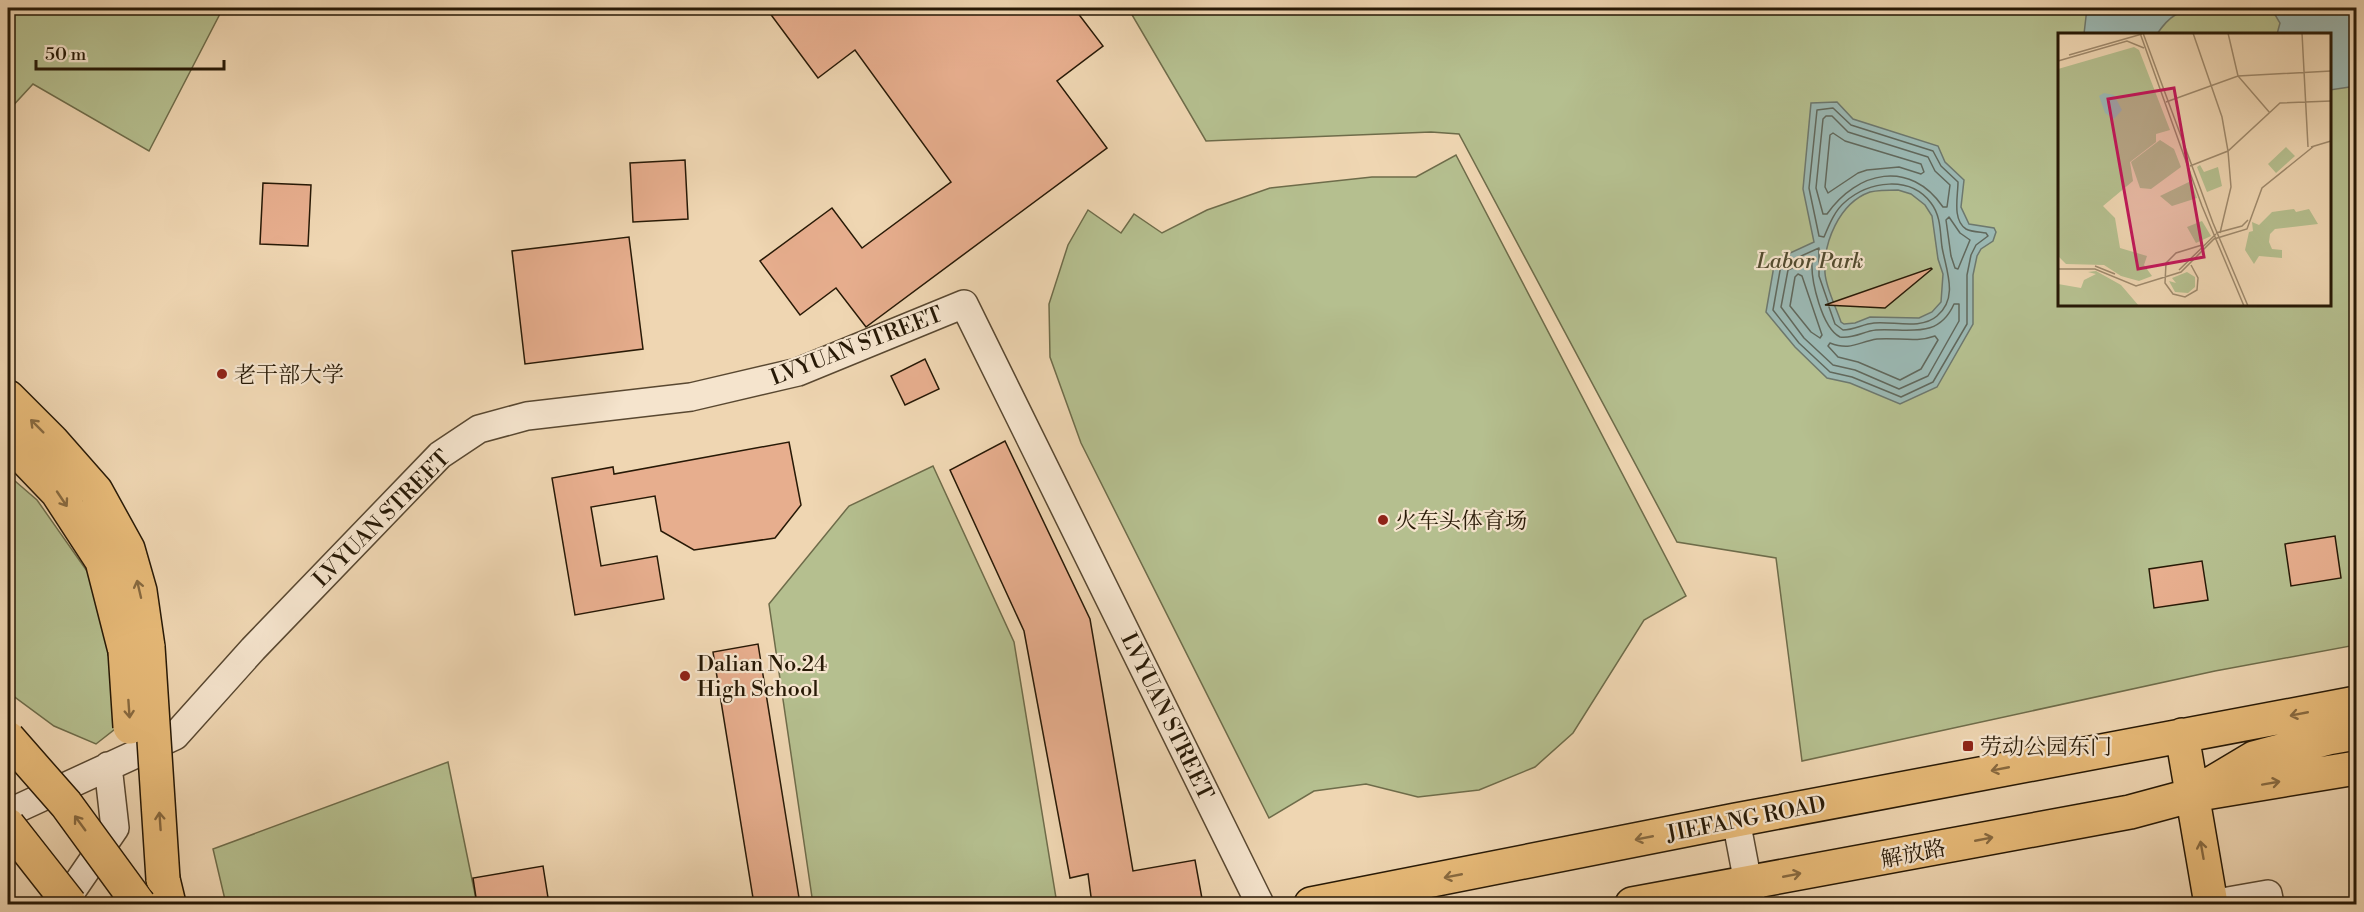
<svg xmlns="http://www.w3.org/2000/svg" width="2364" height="912" viewBox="0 0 2364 912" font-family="'Libre Bodoni','Noto Serif SC',serif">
  <rect width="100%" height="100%" fill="#efd6b2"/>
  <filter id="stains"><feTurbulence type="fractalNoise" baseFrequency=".00333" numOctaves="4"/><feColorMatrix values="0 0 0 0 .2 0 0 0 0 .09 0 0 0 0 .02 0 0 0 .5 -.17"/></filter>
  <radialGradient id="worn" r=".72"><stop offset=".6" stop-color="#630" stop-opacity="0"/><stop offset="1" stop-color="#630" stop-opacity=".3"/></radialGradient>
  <path fill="#b5bf8f" stroke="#6e6c4a" stroke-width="1.5" fill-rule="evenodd" d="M8,8H223L149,151L33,84L8,111Z
    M1128,8H2356V645L2215,671L1802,761L1776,558L1677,542L1459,134L1431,132L1206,141ZM2060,34H2330V304H2060Z
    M1456,155L1686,596L1644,620L1573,733L1535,767L1479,790L1418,797L1366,784L1314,791L1269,818L1081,443L1050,357L1049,304L1068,245L1088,210L1121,233L1134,214L1162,233L1207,210L1270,188L1372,177H1416Z
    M933,466L1014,642L1057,904H813L769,604L849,506Z
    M8,475L37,500L94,581L124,657L115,729L96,744L54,726L8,692Z
    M448,762L477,904H226L213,849Z"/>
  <path fill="#9bb8b3" stroke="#6d786e" stroke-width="1.5" fill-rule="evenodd" d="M2087,8H2201C2178,11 2170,15 2157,34H2084Z
    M2271,8H2356V86L2330,90V34H2277L2280,23Z
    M1837,102L1853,119L1938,146L1945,162L1964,180L1961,207L1969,224L1994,228L1996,232L1993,241L1981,249L1977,256L1973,275V324L1937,387L1900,404L1850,383L1827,378L1795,347L1766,312L1775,260L1814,242L1803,189L1811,103ZM1898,190L1911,194L1925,205L1932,216L1938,259L1943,274L1941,302L1932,312L1919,318L1870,317L1855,323L1844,324L1841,322C1836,307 1826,288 1825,273C1823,243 1839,203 1870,192C1879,190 1890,190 1898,190Z"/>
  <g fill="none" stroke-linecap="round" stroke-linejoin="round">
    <path stroke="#61685c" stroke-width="1.5" d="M1826,116H1832L1848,132L1928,157L1935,171L1950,185L1947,207H1943C1910,159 1857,171 1827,214H1823L1816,188L1823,119Z
      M1833,133L1845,141L1921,164L1924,172L1921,174L1899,167L1867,170L1858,173L1828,193L1825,187L1830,135Z
      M1949,217L1960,233L1970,240L1958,269L1955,268L1951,256L1946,220Z
      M1809,260L1812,262C1811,281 1822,328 1840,337C1854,339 1864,331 1876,330C1908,328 1938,340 1954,304H1959V321L1928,376L1899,389L1855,370L1833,365L1804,338L1781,307L1788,270Z
      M1798,274L1802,276L1822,335L1820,338L1811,332L1790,306L1795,277Z
      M1828,302L1819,276V248L1781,265L1773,310L1799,343L1830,372L1852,377L1901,397L1933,382L1967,324V275L1971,255L1976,245L1988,236L1986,233C1980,232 1971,232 1966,229C1952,220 1958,196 1958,182L1941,166L1933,151L1851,125L1833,108L1817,110L1809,188L1819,236L1824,237C1829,225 1835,210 1845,202C1869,181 1910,175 1931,203C1941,216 1940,232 1942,247C1946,270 1959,298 1937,316C1921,330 1893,321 1874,323C1863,324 1854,330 1843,330L1835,324L1829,307
      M1935,336L1938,340L1921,369L1900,380L1858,362L1838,357L1828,346L1830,343C1851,351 1858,342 1877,339C1897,337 1916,343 1935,336Z"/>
  </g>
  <path fill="#e7ae8e" stroke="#271906" stroke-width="1.5" d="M766,8H1074L1103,46L1057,81L1107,148L866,327L836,288L800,315L760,261L832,208L862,248L951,182L855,50L818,78Z
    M685,160L688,219L633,222L630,163Z
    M263,183L311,185L308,246L260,244Z
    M629,237L643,349L525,364L512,251Z
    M1931,268L1932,269L1885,308L1825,305Z
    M925,359L939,389L905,405L891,376Z
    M1005,441L1090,619L1133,871L1195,860L1203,904H1092L1088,874L1070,878L1024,631L950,470Z
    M789,442L801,505L775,538L694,550L661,531L655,496L591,507L601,566L657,556L664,599L575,615L552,478L613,467L614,474Z
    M2335,536L2341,578L2291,586L2285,544Z
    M2202,561L2208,600L2154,608L2149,569Z
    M758,644L800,904H754L713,652Z
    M543,866L549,904H477L473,878Z"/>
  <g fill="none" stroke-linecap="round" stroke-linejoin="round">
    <g stroke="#594831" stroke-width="30">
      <path id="minor" d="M8,813L175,736L253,649L440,455L479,429L527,416L691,397L798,372L964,304L1260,904
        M1736,820L1752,904
        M63,904L115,828L108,766
        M2211,904L2268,894L2270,904"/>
    </g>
    <g stroke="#271906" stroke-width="36">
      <path id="major" d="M8,397L52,441L96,491L128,549L140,591L148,647
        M8,441L57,492L102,561L125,651
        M2182,735L2211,904
        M2207,786L2254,758L2328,738L2356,733
        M163,879L169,904
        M1311,904L1736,820L2356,703
        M1632,904L2130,812L2193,795L2356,768"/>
    </g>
    <use href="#minor" stroke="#f5e4cd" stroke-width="27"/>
    <use href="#major" stroke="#e8bb79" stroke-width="33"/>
    <g stroke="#271906" stroke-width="36" stroke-linecap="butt">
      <path id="major-bridge" d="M148,647L163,879
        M125,651L130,727
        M8,738L66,804L139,904
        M8,825L70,904"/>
    </g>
    <use href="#major-bridge" stroke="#e8bb79" stroke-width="33"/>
  </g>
  <defs><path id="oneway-shaft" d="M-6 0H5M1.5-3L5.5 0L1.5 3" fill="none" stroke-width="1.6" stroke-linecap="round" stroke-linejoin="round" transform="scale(1.5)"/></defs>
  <g stroke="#886a40">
    <use href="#oneway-shaft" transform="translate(37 426) rotate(-135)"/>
    <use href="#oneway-shaft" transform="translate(62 499) rotate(56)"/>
    <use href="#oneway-shaft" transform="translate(139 589) rotate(-103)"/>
    <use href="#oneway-shaft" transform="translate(129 709) rotate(86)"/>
    <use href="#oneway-shaft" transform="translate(2299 714) rotate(169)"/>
    <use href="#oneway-shaft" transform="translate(2000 769) rotate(169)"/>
    <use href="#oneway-shaft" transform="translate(2271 783) rotate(-10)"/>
    <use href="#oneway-shaft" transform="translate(160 821) rotate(-94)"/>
    <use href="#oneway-shaft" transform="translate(80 823) rotate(-126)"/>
    <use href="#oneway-shaft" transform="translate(1644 838) rotate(169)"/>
    <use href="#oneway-shaft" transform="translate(1984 839) rotate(-11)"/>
    <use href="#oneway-shaft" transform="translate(2202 850) rotate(-100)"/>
    <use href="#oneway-shaft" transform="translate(1792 875) rotate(-11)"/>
    <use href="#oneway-shaft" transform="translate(1453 876) rotate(169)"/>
  </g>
  <g fill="#8f2418" stroke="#f5e4cd" stroke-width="2">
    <circle cx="222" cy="374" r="6"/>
    <circle cx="1383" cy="520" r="6"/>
    <circle cx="685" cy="676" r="6"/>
    <rect x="1962" y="740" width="12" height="12" rx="3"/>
  </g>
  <g text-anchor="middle" stroke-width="4.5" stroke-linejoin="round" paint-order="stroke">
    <g font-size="22" font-style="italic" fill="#524b2f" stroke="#f5e4cd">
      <text x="1810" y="268">Labor Park</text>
    </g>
    <g font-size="22" fill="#271906" stroke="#f5e4cd">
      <text transform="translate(856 345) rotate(-21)" y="8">LVYUAN STREET</text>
      <text transform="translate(381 518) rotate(-45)" y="8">LVYUAN STREET</text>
      <text transform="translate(1168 716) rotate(64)" y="8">LVYUAN STREET</text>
      <text transform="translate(1746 818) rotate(-11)" y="8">JIEFANG ROAD</text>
      <text transform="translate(1913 853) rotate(-11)" y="8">解放路</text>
    </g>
    <g font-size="22" fill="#271906" stroke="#f5e4cd" text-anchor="start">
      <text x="234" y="382">老干部大学</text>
      <text x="1395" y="528">火车头体育场</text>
      <text x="697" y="671">Dalian No.24<tspan x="697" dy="25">High School</tspan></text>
      <text x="1980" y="754">劳动公园东门</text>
    </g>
  </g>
  <g transform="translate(2058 33)">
    <rect width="273" height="273" fill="#efd6b2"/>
    <path d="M76,14L81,17L112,97L98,101V109L72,129L75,148L45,173L57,185L62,215L89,223L86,232L94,243L81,248L63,243L46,232L8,231L0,223V36ZM102,107L116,116L123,134L93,156L82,155L73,129ZM228,114L237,123L218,140L210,131ZM142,132L146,139L160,134L164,153L149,159L139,134ZM133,148L139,165L114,173L102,163ZM236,176L238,179L251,176L260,191L217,196L212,201L211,209L214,216L224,217V225L201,223L196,231L187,217L191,199L195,198L194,189L201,192L214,179ZM144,188L153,203L138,210L129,194ZM38,238L63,252L81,273H0V251L23,255L26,247L38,241L30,239ZM129,239L137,244V254L130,260L117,259L111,248L118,250L114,245Z" fill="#b5bf8f"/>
    <path d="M46,60L56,62L64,77L56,86L47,80L41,63Z" fill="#9bb8b3"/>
    <path fill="none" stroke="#9f8a6d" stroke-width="1.5" d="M82,0L144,173L186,273M85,0L155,190L190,273M135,0L164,84L170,118L173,154L162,200M170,0L180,43L212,80M244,0L250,114M11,22L84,1M0,28L69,8L86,15M108,69L180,43L273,38M253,114L273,108M132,133L170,118L222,70L273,68M158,200L184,193L190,187M133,232L140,245L139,257L127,264L115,261L107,250L108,230L118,220L144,212M37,233L57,241M0,236H37L78,253L123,239L156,206L189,196L204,155L256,113M121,237L158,201"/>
    <path fill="#c2185b" fill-opacity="0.15" stroke="#c2185b" stroke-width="3" d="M116,55L146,224L80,236L50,66Z"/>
    <rect width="273" height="273" fill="none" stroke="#271906" stroke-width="3"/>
  </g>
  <rect width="2364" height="912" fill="none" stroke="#efd6b2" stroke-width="30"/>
  <rect x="9" y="9" width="2346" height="894" fill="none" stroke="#271906" stroke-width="3"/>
  <rect x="15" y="15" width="2334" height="882" fill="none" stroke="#271906" stroke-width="1.5"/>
  <path d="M36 60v9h188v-9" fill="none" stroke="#271906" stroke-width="3"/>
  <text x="45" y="60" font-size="18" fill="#271906" stroke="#f5e4cd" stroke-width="4.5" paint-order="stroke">50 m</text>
  <rect width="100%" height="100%" filter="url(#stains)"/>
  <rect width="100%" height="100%" fill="url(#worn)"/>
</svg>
